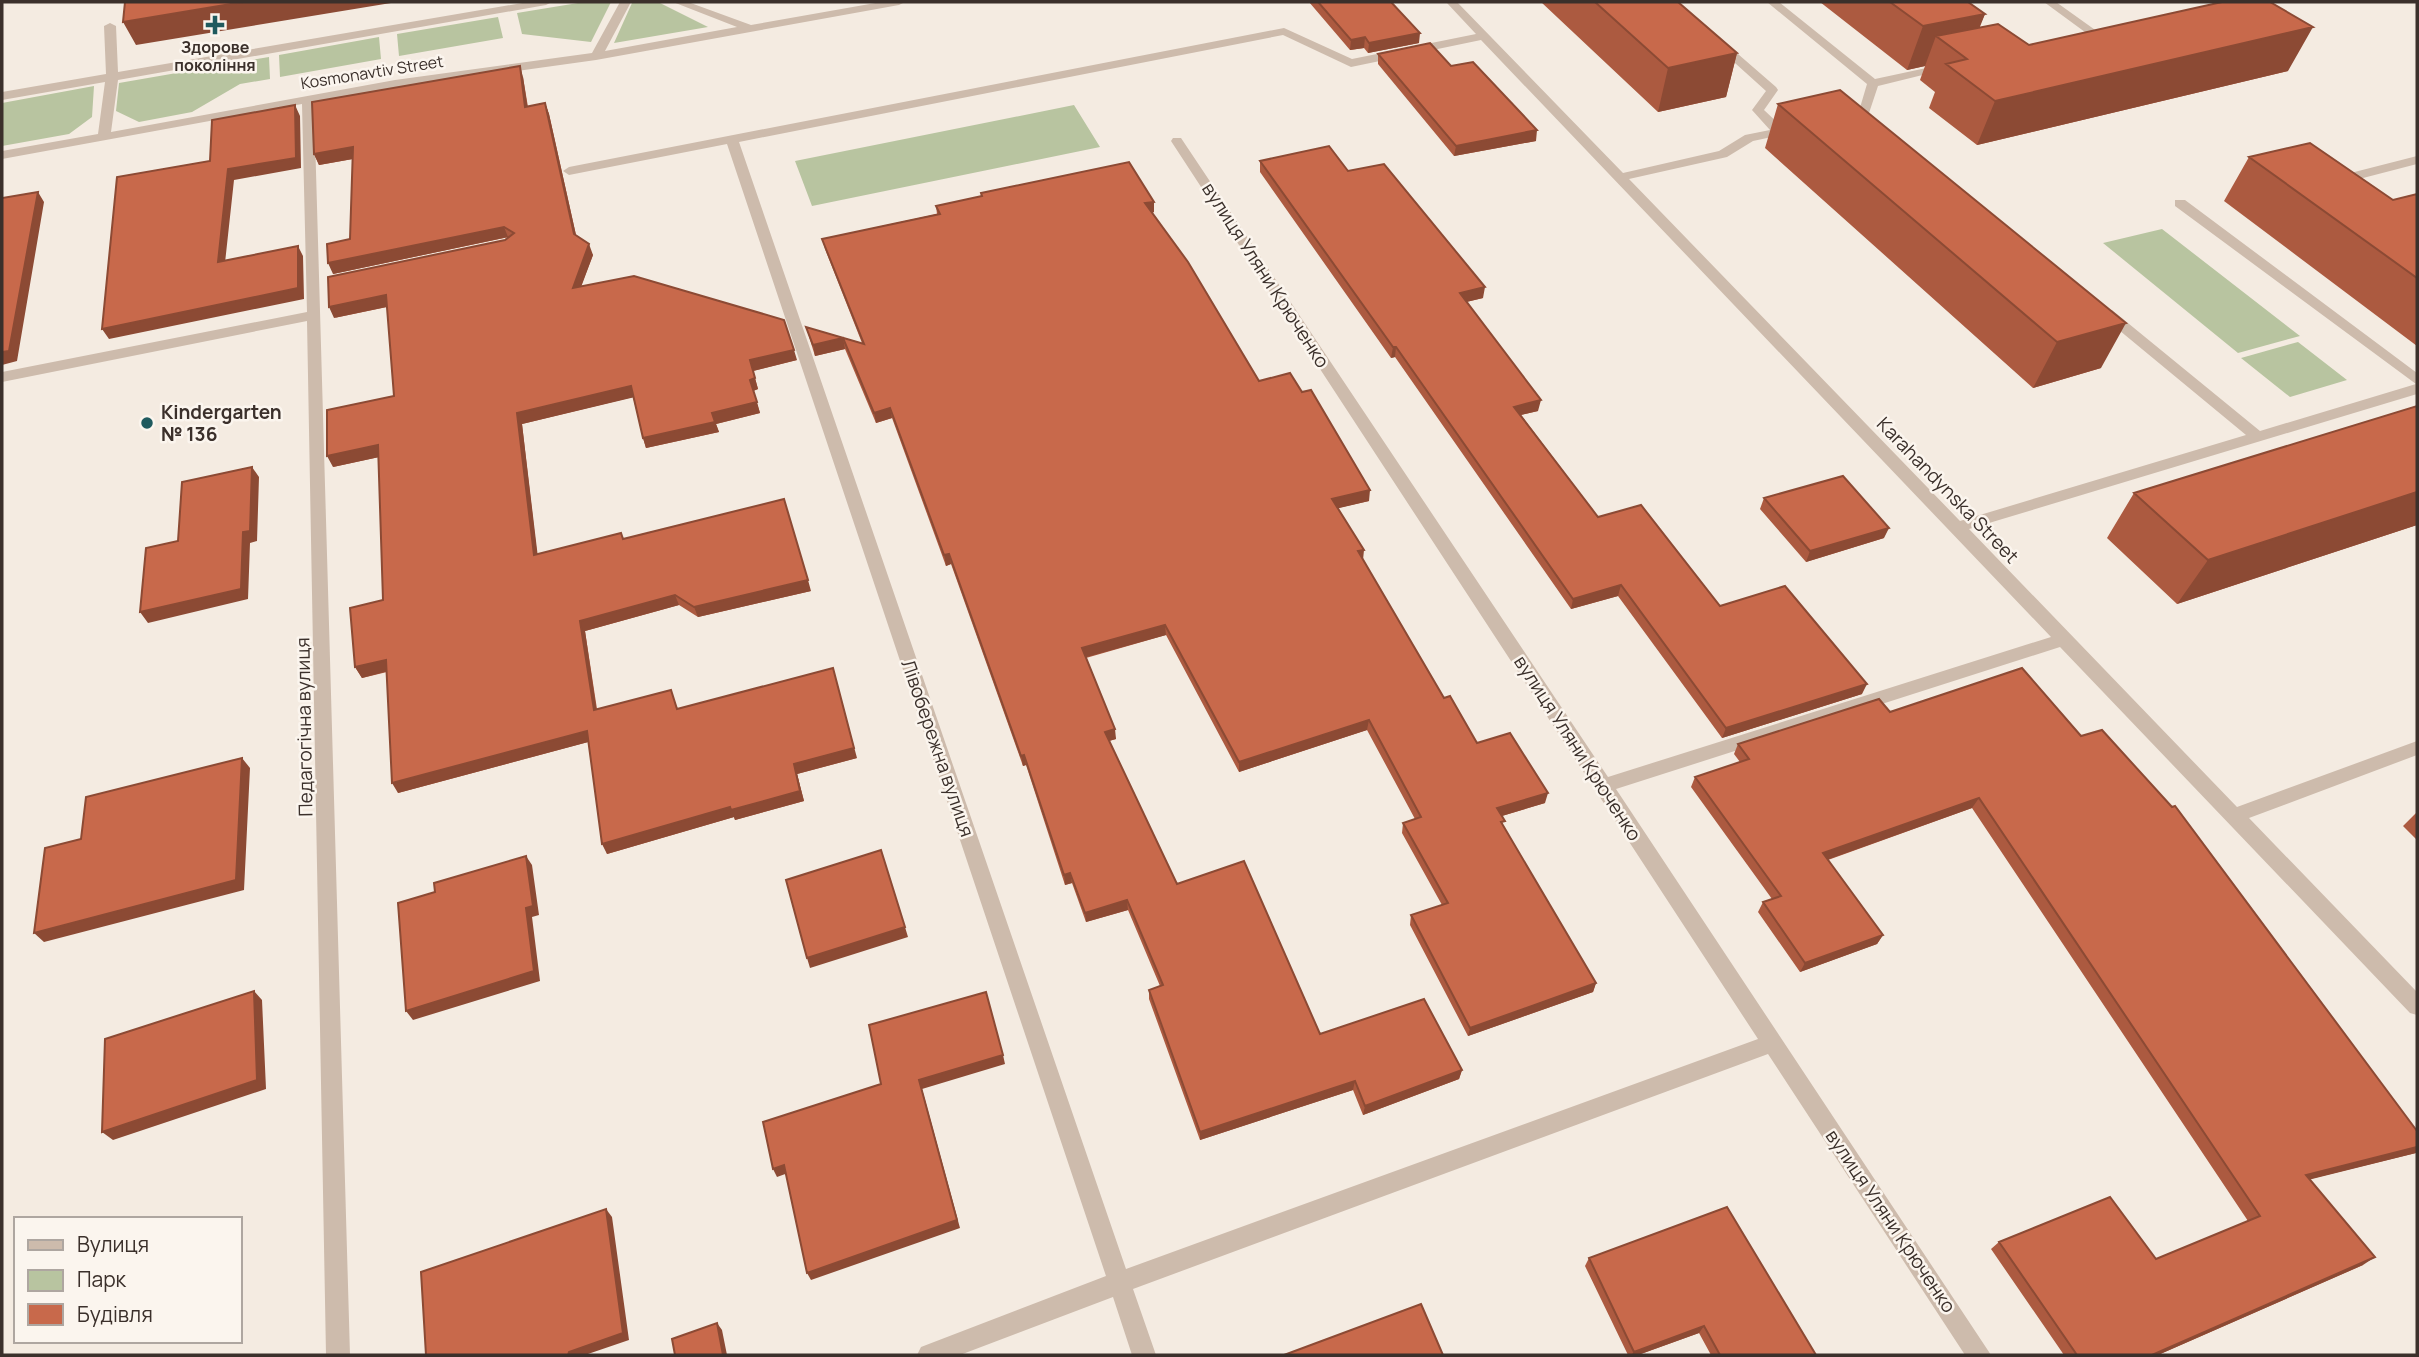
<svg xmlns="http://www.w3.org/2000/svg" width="2419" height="1357" viewBox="0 0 2419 1357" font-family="Manrope,sans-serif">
  <rect width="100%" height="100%" fill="#f4ebe1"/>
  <path fill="#b8c4a0" d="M584,2H611L591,42L522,34L517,13Z
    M636,2H658L708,27L614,43L632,3Z
    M498,17L503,38L399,56L397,34Z
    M379,37L381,59L280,77L279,55Z
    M269,57L270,79L240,84L192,112L139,122L116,111L119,83Z
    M94,86L92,117L69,134L2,146V103Z
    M1074,105L1100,147L812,206L795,161Z
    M2162,229L2300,336L2238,353L2103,243Z
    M2298,342L2347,380L2290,397L2241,358Z"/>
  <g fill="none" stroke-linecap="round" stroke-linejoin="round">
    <path fill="#cdbbac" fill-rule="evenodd" d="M528,2H552L546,5L118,80L111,132L395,80L592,53L620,2H631L605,51L737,27L673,2H688L751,25L881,2H905L899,5L596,60L395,88L314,102L350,1355H326L307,321L2,382V372L307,312L302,104L2,159V151L98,134L105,82L2,100V92L106,74L104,26L110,23L116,26L118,72Z
      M1446,2H1457L1623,173L1719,151L1745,135L1770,130L1752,110L1766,91L1715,45V41H1723L1776,87L1778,90L1764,110L1782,127L1796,126V132L1753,141L1727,157L1629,179L1960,521L2246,435L2102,316V310H2112L2260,431L2416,384L2175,206V200H2185L2417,373V394L1969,529L2237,807L2417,741V755L2249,818L2417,992V1015L2410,1013L2060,647L1616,789L1991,1355H1965L1768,1054L1133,1289L1156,1355H1132L1113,1297L960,1355H917L921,1347L1106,1276L727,144L569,175L563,171L569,167L1284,28L1352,59L1476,34ZM1283,35L1351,67L1481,40L2051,637L1608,777L1183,141L1181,138H1173L1171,141L1758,1039L1126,1269L739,142Z
      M1767,2H1779L1875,79L1945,64L1951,68L1878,86L1868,116L1839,121V115L1859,111L1867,84Z
      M2044,2H2056L2105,37L2099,40L2082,41V37L2089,35Z
      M2417,156V164L2336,185L2330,181L2331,178Z"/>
  </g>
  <path fill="#ac5a40" d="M1309,2H1391L1419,43L1368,53L1364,48L1350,50Z
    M1541,2H1678L1737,53L1726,97L1658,112Z
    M1820,2H1968L1985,14L1979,27L2029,45L2288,71L1977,145L1929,108L1935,92L1920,80L1925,66L1907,70Z
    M1378,54L1451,66L1536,141L1454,156L1378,64Z
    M523,77L528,107L545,103L549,114L576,235L593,255L581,286L797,360L753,371L758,389L753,391L760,413L716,424L719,432L646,448L643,438L633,397L522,424L537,554L624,539L811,591L698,617L679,605L585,631L597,709H678L857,758L797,774L804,801L735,820L734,817L607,854L588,742L398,793L387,672L362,678L355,667L383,600L379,457L333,467L394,396L387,307L334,318L505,240L509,237L333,274L350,239L353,159L319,165L314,154Z
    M1778,104L2101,368L2033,388L1765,148Z
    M2249,157L2393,200L2417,194V346L2224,201Z
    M1260,161L1348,171L1483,298L1466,302L1538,411L1521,415L1598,517L1720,606L1862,694L1722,738L1618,596L1571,609L1395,357L1391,358L1260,172Z
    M981,193L1154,202V212L1152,213L1259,381L1369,501L1338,508L1363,560L1444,698L1477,743L1545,803L1502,816L1503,826L1596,983L1593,992L1468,1036L1410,925L1411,915L1442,905L1402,833L1403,823L1415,819L1367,730L1239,772L1166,635L1086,658L1116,739L1109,741L1177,884L1320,1034L1462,1070L1459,1079L1363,1115L1353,1090L1200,1140L1149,999V990L1160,986L1128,910L1086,922L1072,883L1065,885L1026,765L1023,766L951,564L946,566L892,418L876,423L845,349L815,356L806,327L862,343L825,249L822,239L937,214L936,206L981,196Z
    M2417,406V525L2177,604L2107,538L2134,493Z
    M1764,498L1884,538L1806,562L1760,509Z
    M1890,712L2417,1131V1152L2416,1153L2310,1179L2363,1265L2158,1355H2064L1991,1249L1999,1242L2156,1259L2248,1221L1972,808L1828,860L1883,935L1877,944L1800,972L1758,912L1763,902L1772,899L1691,787L1695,777L1740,762L1734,754L1738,744Z
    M2417,812V840L2403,826Z
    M1589,1258L1816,1355H1711L1699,1333L1638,1355H1628L1585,1266Z"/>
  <path fill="#8c4a34" d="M243,2H397L136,45L123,22Z
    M1985,14L1968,57L1936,36L1925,66L1907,70L1923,26Z
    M2313,27L2288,71L1977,145L1995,101Z
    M1420,33L1419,43L1368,53L1369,43Z
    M1365,37L1364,48L1350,50L1351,40Z
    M1737,53L1726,97L1658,112L1668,68Z
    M520,66L523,77L529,117L525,107Z
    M545,103L549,114L578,244L574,234Z
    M295,105L300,116L301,168L234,180L224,272L218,262L228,169Z
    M1537,130L1536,141L1454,156L1456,146Z
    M353,147L358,158L319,165L314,154Z
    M38,192L44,202L17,361L2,365V352Z
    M1154,202V212L1145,214V203Z
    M504,227L508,237L333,274L328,263Z
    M589,244L593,255L577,298L573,288Z
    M298,246L303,256L304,299L109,339L102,329Z
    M1485,287L1483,298L1458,304L1460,293Z
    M386,295L391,306L334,318L329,307Z
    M2126,323L2101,368L2033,388L2057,342Z
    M843,338L845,349L815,356L813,345Z
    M1393,347H1396L1395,357L1391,358Z
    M794,350L797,360L753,371L750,360Z
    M755,378L758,389L753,391L750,380Z
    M631,386L635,397L522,424L539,566L534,555L517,413Z
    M1541,400L1538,411L1512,417L1514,407Z
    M757,402L760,413L716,424L719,432L646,448L643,438L712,413Z
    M890,408L892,418L876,423L874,413Z
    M378,445L384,456L333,467L327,456Z
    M252,467L259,477L257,541L250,543L248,599L148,623L140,612L243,532Z
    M1370,490L1369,501L1331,510L1332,499Z
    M2417,492V525L2177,604L2208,560Z
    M1889,528L1884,538L1806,562L1810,551Z
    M1364,550L1363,560L1358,551Z
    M949,554L951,564L946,566L944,555Z
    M808,580L811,591L698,617L694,607Z
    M1621,585L1618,596L1571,609L1573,599Z
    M675,595L679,605L585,631L598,720L594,710L580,621Z
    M1165,625L1166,635L1083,658L1082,648Z
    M386,660L392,670L362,678L355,667Z
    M833,668L857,758L797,774L804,801L735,820L734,817L607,854L602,844L794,764Z
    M1867,684L1862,694L1722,738L1726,728Z
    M1369,720L1367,730L1239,772V762Z
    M1115,729L1116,739L1105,742V732Z
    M587,731L592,741L398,793L392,783Z
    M1024,755L1026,765L1023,766L1021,756Z
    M242,758L250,768L244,890L44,942L34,933Z
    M1548,793L1545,803L1495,818L1497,808Z
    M1979,798L1972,808L1818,863L1823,853Z
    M526,856L532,865L539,915L532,917L540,981L413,1020L406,1011L526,908Z
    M1070,873L1072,883L1065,885L1064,875Z
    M1127,900L1128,910L1086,922L1085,913Z
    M905,927L908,937L810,968L807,958Z
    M1883,935L1877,944L1800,972L1805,963Z
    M1596,983L1593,992L1468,1036L1470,1028Z
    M254,991L262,1000L266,1089L113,1140L102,1132Z
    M1003,1055L1005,1064L922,1089L960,1228L811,1280L807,1273L919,1080Z
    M1462,1070L1459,1079L1363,1115L1365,1106Z
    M1355,1081L1353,1090L1200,1140V1132Z
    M2417,1147V1152L2416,1153L2296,1183L2306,1175Z
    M784,1165L788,1173L777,1177L773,1169Z
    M606,1209L612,1217L629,1340L585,1355H568Z
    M2375,1257L2363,1265L2158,1355H2152Z
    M717,1323L722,1330L727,1355H723Z
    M1704,1326L1699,1333L1638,1355H1631L1634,1352Z"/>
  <path fill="#c8694b" stroke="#8c4a34" stroke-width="2" d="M125,2H243L123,22Z
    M1318,2H1391L1420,33L1369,43L1365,37L1351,40Z
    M1595,2H1678L1737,53L1668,68Z
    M1890,2H1968L1985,14L1923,26Z
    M2222,2H2270L2313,27L1995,101L1946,64L1967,59L1936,36L1998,24L2029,45Z
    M1430,43L1451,66L1473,62L1537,130L1456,146L1378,54Z
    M520,66L525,107L545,103L574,234L589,244L573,288L634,276L784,320L794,350L750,360L755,378L750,380L757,402L712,413L715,422L643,438L631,386L517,413L534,555L621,533L623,539L784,499L808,580L694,607L675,595L580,621L594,710L671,690L677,709L833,668L854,748L794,764L800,791L731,810L730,807L602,844L587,731L392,783L386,660L355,667L350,608L383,600L378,445L327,456V410L394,396L386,295L329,307L328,277L505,240L514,233L504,227L328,263L327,244L350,239L353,147L314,154L312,102Z
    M1840,90L2126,323L2057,342L1778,104Z
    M295,105L296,158L228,169L218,262L298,246V288L102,329L117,177L210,161L212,120Z
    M2310,143L2393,200L2417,194V278L2249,157Z
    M1329,146L1348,171L1384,164L1485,287L1460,293L1541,400L1514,407L1598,517L1641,505L1720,606L1785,586L1867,684L1726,728L1621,585L1573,599L1396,347H1393L1260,161Z
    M1129,162L1154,202L1145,203L1188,262L1259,381L1290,373L1302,392L1311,390L1370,490L1332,499L1364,550L1358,551L1444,698L1450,696L1477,743L1510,733L1548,793L1497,808L1505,821L1501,822L1596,983L1470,1028L1411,915L1448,903L1403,823L1421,817L1369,720L1239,762L1165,625L1082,648L1115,729L1105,732L1177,884L1244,861L1320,1034L1424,999L1462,1070L1365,1106L1355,1081L1200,1132L1149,990L1163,985L1127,900L1085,913L1070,873L1064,875L1024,755L1021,756L949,554L944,555L890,408L874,413L843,338L813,345L806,327L864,344L822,239L940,214L936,206L982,196L981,193Z
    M38,192L9,351L2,352V198Z
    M2417,406V492L2208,560L2134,493Z
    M252,467L250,531L243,532L241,589L140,612L146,548L178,541L182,482Z
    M1843,476L1889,528L1810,551L1764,498Z
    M2022,668L2081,736L2102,730L2172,807L2175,806L2417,1131V1147L2306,1175L2375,1257L2152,1355H2077L1999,1242L2110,1197L2156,1259L2260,1216L1979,798L1823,853L1883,935L1805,963L1763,902L1781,896L1695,777L1749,759L1738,744L1879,699L1890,712Z
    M242,758L236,880L34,933L45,848L81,839L86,797Z
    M881,850L905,927L807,958L786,880Z
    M526,856L533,906L526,908L534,971L406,1011L398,903L435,892L434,883Z
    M254,991L257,1080L102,1132L105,1039Z
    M986,992L1003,1055L919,1080L957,1220L807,1273L784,1165L773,1169L763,1122L881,1084L869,1025Z
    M1727,1207L1816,1355H1720L1704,1326L1634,1352L1589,1258Z
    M606,1209L623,1333L569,1352L568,1355H426L421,1272Z
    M1421,1304L1443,1355H1284Z
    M717,1323L723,1355H675L672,1339Z"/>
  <g fill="#1f5a5e" stroke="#fbf5ee" stroke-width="2.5">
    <path d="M211.5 14.5h7v7h7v7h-7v7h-7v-7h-7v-7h7z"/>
    <circle cx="147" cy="423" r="7"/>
  </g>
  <g text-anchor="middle" stroke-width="5" stroke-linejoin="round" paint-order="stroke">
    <g font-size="16" font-weight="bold" fill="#3b302b" stroke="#fbf5ee">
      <text x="215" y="53">Здорове<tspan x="215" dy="18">покоління</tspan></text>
    </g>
    <g font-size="16" fill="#3b302b" stroke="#fbf5ee">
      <text transform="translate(372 72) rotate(-9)" y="6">Kosmonavtiv Street</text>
    </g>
    <g font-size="19" fill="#3b302b" stroke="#fbf5ee">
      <text transform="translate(1266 275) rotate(57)" y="7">вулиця Уляни Крюченко</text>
      <text transform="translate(1948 490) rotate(46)" y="7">Karahandynska Street</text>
      <text transform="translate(304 727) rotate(-91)" y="7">Педагогічна вулиця</text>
      <text transform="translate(938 748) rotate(71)" y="7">Лівобережна вулиця</text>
      <text transform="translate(1578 748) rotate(57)" y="7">вулиця Уляни Крюченко</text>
      <text transform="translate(1891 1221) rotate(56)" y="7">вулиця Уляни Крюченко</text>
    </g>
    <g font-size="19" font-weight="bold" fill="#3b302b" stroke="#fbf5ee" text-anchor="start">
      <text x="161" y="419">Kindergarten<tspan x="161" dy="22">№ 136</tspan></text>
    </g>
  </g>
  <rect width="2419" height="1357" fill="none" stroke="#3b302b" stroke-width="7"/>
  <rect x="14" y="1217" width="228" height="126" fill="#fbf5ee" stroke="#aea6a0" stroke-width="2"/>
  <rect x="28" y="1240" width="35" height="10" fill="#cdbbac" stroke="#aea6a0" stroke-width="2"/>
  <text x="77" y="1252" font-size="21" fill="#3b302b">Вулиця</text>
  <rect x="28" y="1270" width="35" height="21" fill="#b8c4a0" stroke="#aea6a0" stroke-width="2"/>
  <text x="77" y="1287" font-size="21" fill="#3b302b">Парк</text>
  <rect x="28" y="1304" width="35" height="21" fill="#c8694b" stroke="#aea6a0" stroke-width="2"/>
  <text x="77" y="1322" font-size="21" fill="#3b302b">Будівля</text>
</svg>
